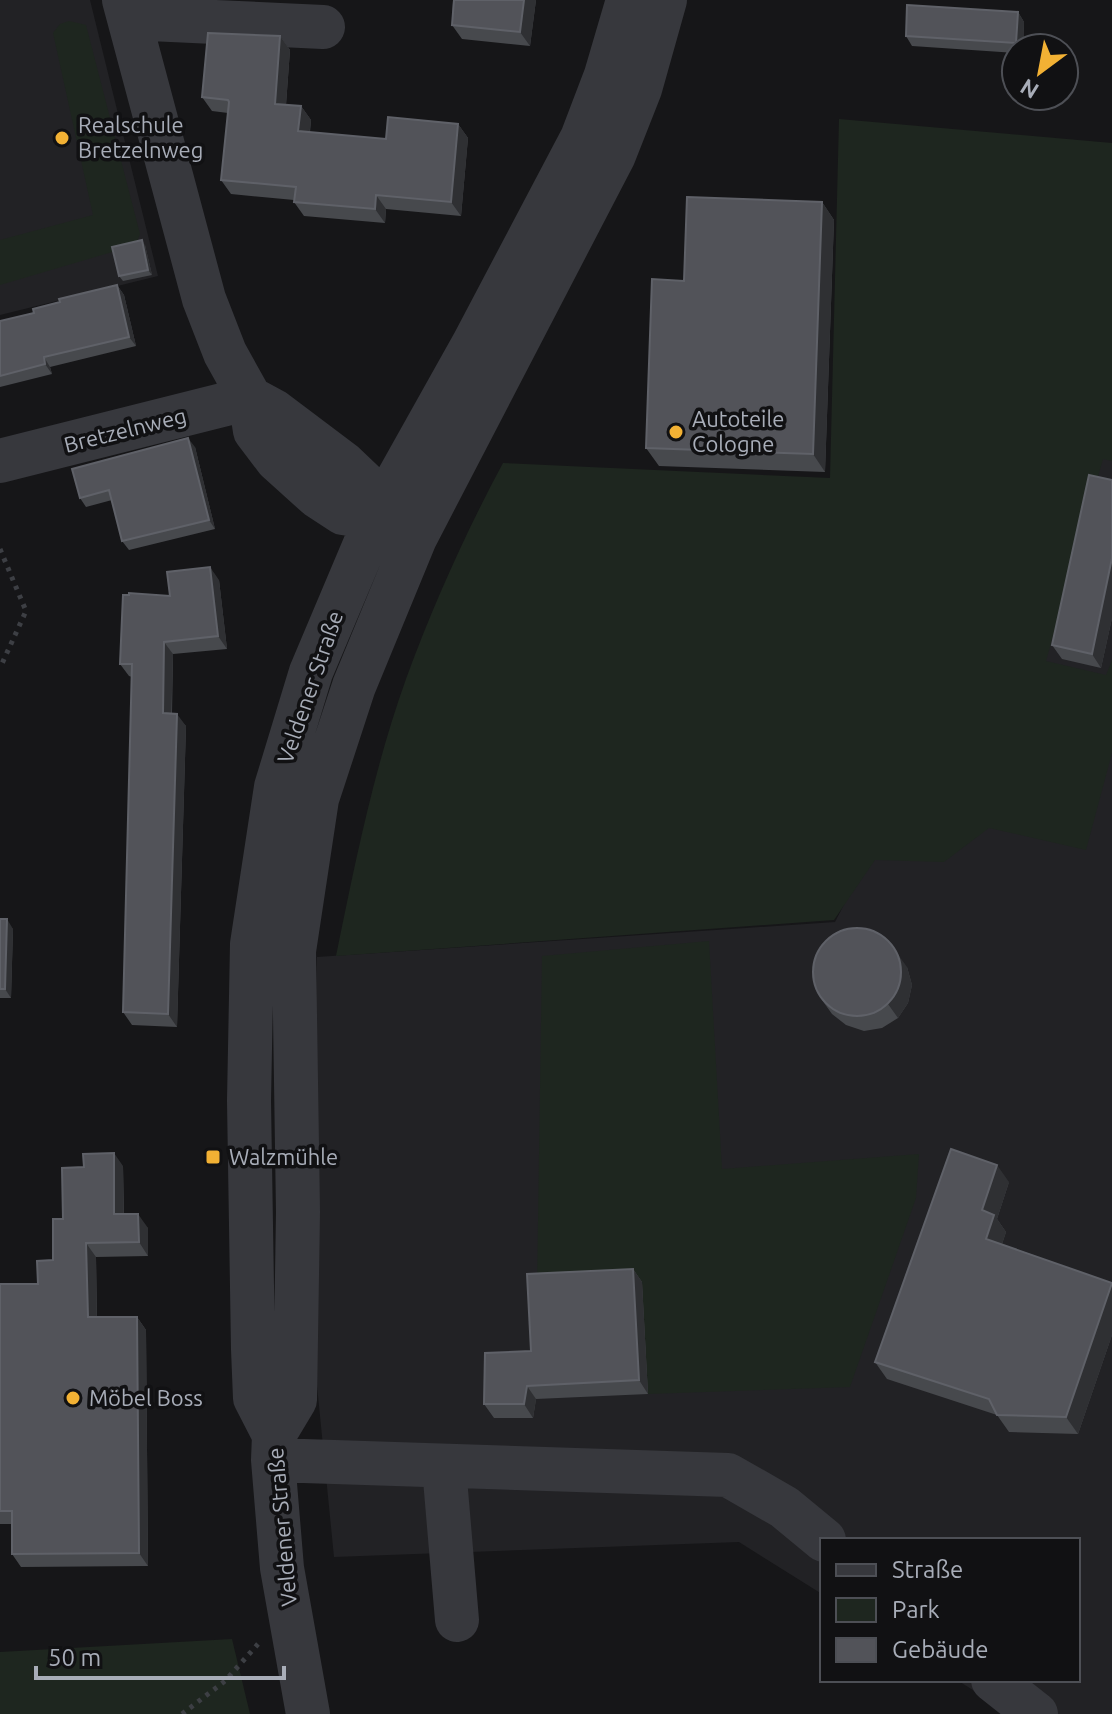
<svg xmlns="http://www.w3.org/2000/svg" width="1112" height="1714" viewBox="0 0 1112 1714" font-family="Ubuntu,sans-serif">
  <rect width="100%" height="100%" fill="#161618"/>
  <path fill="#222225" d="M0,0H90L158,276L0,315Z
    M1112,380V1714H1011L957,1680H1078V1540H822V1594L739,1542L334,1557L309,1305L317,957L835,922Z"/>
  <path fill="#1e261f" d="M69,21L86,25L140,234L136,245L0,285V240L93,215L53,33L60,24Z
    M839,119L1112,143V461L1103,459L1046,661L1106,675L1112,660V753L1086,850L989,828L944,862L875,860L834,920L336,956C355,863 374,768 406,679C433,605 466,532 503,463L830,478Z
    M709,941L722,1169L919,1154L916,1198L850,1387L648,1394L642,1282L537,1288L542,956Z
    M232,1639L250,1714H0V1652Z"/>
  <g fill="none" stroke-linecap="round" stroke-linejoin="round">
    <path stroke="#3d3f44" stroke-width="5" stroke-dasharray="4 6" stroke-linecap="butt" d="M0,549L26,611L0,668
      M182,1714L225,1681L258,1644"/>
    <path stroke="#37383d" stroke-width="44" d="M124,0L204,299L225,353L250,398L255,431L277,460L317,496L343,513L376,518L402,532
      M129,18L323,27
      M250,398L274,411L343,463L364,483L376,518
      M0,461L250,398
      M274,1435L295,1400L298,1212L294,951L317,799L354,686L415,538L614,155L640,89L665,0
      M273,1460L728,1475L784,1507L824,1540
      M444,1467L457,1620
      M993,1680L1036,1714
      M308,1714L282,1568L273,1460L274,1435L255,1398L253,1349L249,1101L252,944L276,787L311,672L376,518L474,343L582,138L606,75L628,0"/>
  </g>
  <path fill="#47494d" d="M453,0H536L530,46L462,39L452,25Z
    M1018,12L1024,22L1023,48H1016V53L912,46L906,36Z
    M280,36L290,50L286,105L301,106L311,120L310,132L386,139L458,124L468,138L461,216L386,209L385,223L304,216L294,202V200L231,194L221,180L228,113L212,111L202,97Z
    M822,202L834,220L825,472L659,466L646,448L684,281Z
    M145,245L152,275L123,281L119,276Z
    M117,285L124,295L136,346L50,367L52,374L0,387V321L34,313L60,302Z
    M195,447L215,529L129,550L122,541L112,500L86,507L80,498Z
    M1112,480V618L1101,668L1062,659L1052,645Z
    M219,580L227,649L173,654L172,713L186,726L177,1027L132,1025L123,1012L132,677L129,676L120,664Z
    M0,919L13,929L11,998H0Z
    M907,967L912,985L908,1003L898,1018L882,1028L864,1031L846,1025L832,1014L822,1000Z
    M123,1166L124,1214L148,1228V1256L96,1257L97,1317H137L146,1330L148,1566L21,1567L12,1554V1524H0V1284H38L53,1260L63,1219Z
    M1009,1182L997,1219L1006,1232L1002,1244L1112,1283V1335L1078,1434L1009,1432L997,1415L887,1379L875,1362Z
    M633,1269L642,1282L648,1394L536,1399L533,1418H494L484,1404L531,1351Z"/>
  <path fill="#2f3033" d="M524,0H536L530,46L520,32Z
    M1018,12L1024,22L1023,48H1019L1016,43Z
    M280,36L290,50L285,118L275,104Z
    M301,106L311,120L308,145L298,131Z
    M458,124L468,138L461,216L451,202Z
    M376,195L386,209L385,223L375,209Z
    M822,202L834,220L825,472L813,454Z
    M142,240L145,245L152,275L148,270Z
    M117,285L124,295L136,346L129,337Z
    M44,357L50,367L52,374L45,364Z
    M188,438L195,447L215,529L209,520Z
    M1112,558V618L1101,668L1092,654Z
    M210,567L219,580L227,649L218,636Z
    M164,642L173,654L171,726L163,713Z
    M177,714L186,726L177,1027L168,1014Z
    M7,919L13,929L11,998L5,989Z
    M897,953L907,967L912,985L908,1003L898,1018L888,1004Z
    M114,1153L123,1166L124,1228L114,1214Z
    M997,1165L1009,1182L997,1219L1006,1232L998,1256L986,1239L982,1210Z
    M138,1214L148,1228V1256L139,1242Z
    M86,1243L96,1257L97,1331L88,1317Z
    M633,1269L642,1282L648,1394L639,1380Z
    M1112,1284V1335L1078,1434L1066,1417Z
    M137,1317L146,1330L148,1566L139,1553Z
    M527,1386L536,1399L533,1418L524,1404Z"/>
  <path fill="#525359" stroke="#5f6168" stroke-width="2" d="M454,0H524L520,32L452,25Z
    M907,5L1018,12L1016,43L906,36Z
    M208,33L280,36L275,104L301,106L298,131L386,139L388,117L458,124L451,202L376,195L375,209L294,202L296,187L221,180L229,102L228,100L202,97Z
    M687,197L822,202L813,454L646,448L652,279L684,281Z
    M142,240L148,270L119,276L112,247Z
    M117,285L129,337L44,357L45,364L0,376V321L34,313L33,309L60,302L59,299Z
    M188,438L209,520L122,541L109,490L80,498L72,469Z
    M1089,475L1112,480V558L1092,654L1052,645Z
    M210,567L218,636L164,642L163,713L177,714L168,1014L123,1012L132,664H120L123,595H129V593L170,596L167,572Z
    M0,919H7L5,989H0Z
    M813 972a44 44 0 1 1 88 0a44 44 0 1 1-88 0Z
    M951,1149L997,1165L982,1210L994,1215L986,1239L1112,1283L1066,1417L997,1415L989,1399L875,1362Z
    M114,1153V1214H138L139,1242L86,1243L88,1317H137L139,1553L12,1554V1511H0V1284H38L37,1261L53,1260V1219H63L62,1168L84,1167L83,1154Z
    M633,1269L639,1380L527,1386L524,1404H484L485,1353L531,1351L527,1274Z"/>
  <g fill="#f2b134" stroke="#111113" stroke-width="3">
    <circle cx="62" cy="138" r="8"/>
    <circle cx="676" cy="432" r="8"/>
    <rect x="205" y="1149" width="16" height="16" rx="4"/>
    <circle cx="73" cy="1398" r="8"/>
  </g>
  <g text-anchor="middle" stroke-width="7" stroke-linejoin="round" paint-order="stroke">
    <g font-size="22" fill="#a8adb8" stroke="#111113" text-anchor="start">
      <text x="78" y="133">Realschule<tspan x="78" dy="25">Bretzelnweg</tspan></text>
      <text x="692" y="427">Autoteile<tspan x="692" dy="25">Cologne</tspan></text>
      <text x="229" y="1165">Walzmühle</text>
      <text x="89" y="1406">Möbel Boss</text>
    </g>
    <g font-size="22" fill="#a8adb8" stroke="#111113">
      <text transform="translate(125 430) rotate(-14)" y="8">Bretzelnweg</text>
      <text transform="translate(310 687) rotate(-71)" y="8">Veldener Straße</text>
      <text transform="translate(282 1527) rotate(-95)" y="8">Veldener Straße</text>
    </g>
  </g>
  <rect x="820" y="1538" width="260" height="144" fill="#111113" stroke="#4d4f55" stroke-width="2"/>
  <rect x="836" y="1564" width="40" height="12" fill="#37383d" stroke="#4d4f55" stroke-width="2"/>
  <text x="892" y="1578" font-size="24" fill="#a8adb8">Straße</text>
  <rect x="836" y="1598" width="40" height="24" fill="#1e261f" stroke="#4d4f55" stroke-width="2"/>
  <text x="892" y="1618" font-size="24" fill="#a8adb8">Park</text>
  <rect x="836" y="1638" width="40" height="24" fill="#525359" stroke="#4d4f55" stroke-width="2"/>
  <text x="892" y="1658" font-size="24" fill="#a8adb8">Gebäude</text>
  <g transform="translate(1040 72) rotate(212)"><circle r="38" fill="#111113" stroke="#4d4f55" stroke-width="2"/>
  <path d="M0-6L14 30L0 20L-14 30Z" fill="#f2b134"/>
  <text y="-12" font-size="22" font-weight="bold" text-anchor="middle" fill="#a8adb8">N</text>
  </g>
  <path d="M36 1666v12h248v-12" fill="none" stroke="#a8adb8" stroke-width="4"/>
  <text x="48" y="1666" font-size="24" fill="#a8adb8" stroke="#111113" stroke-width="6" paint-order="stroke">50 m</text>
</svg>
